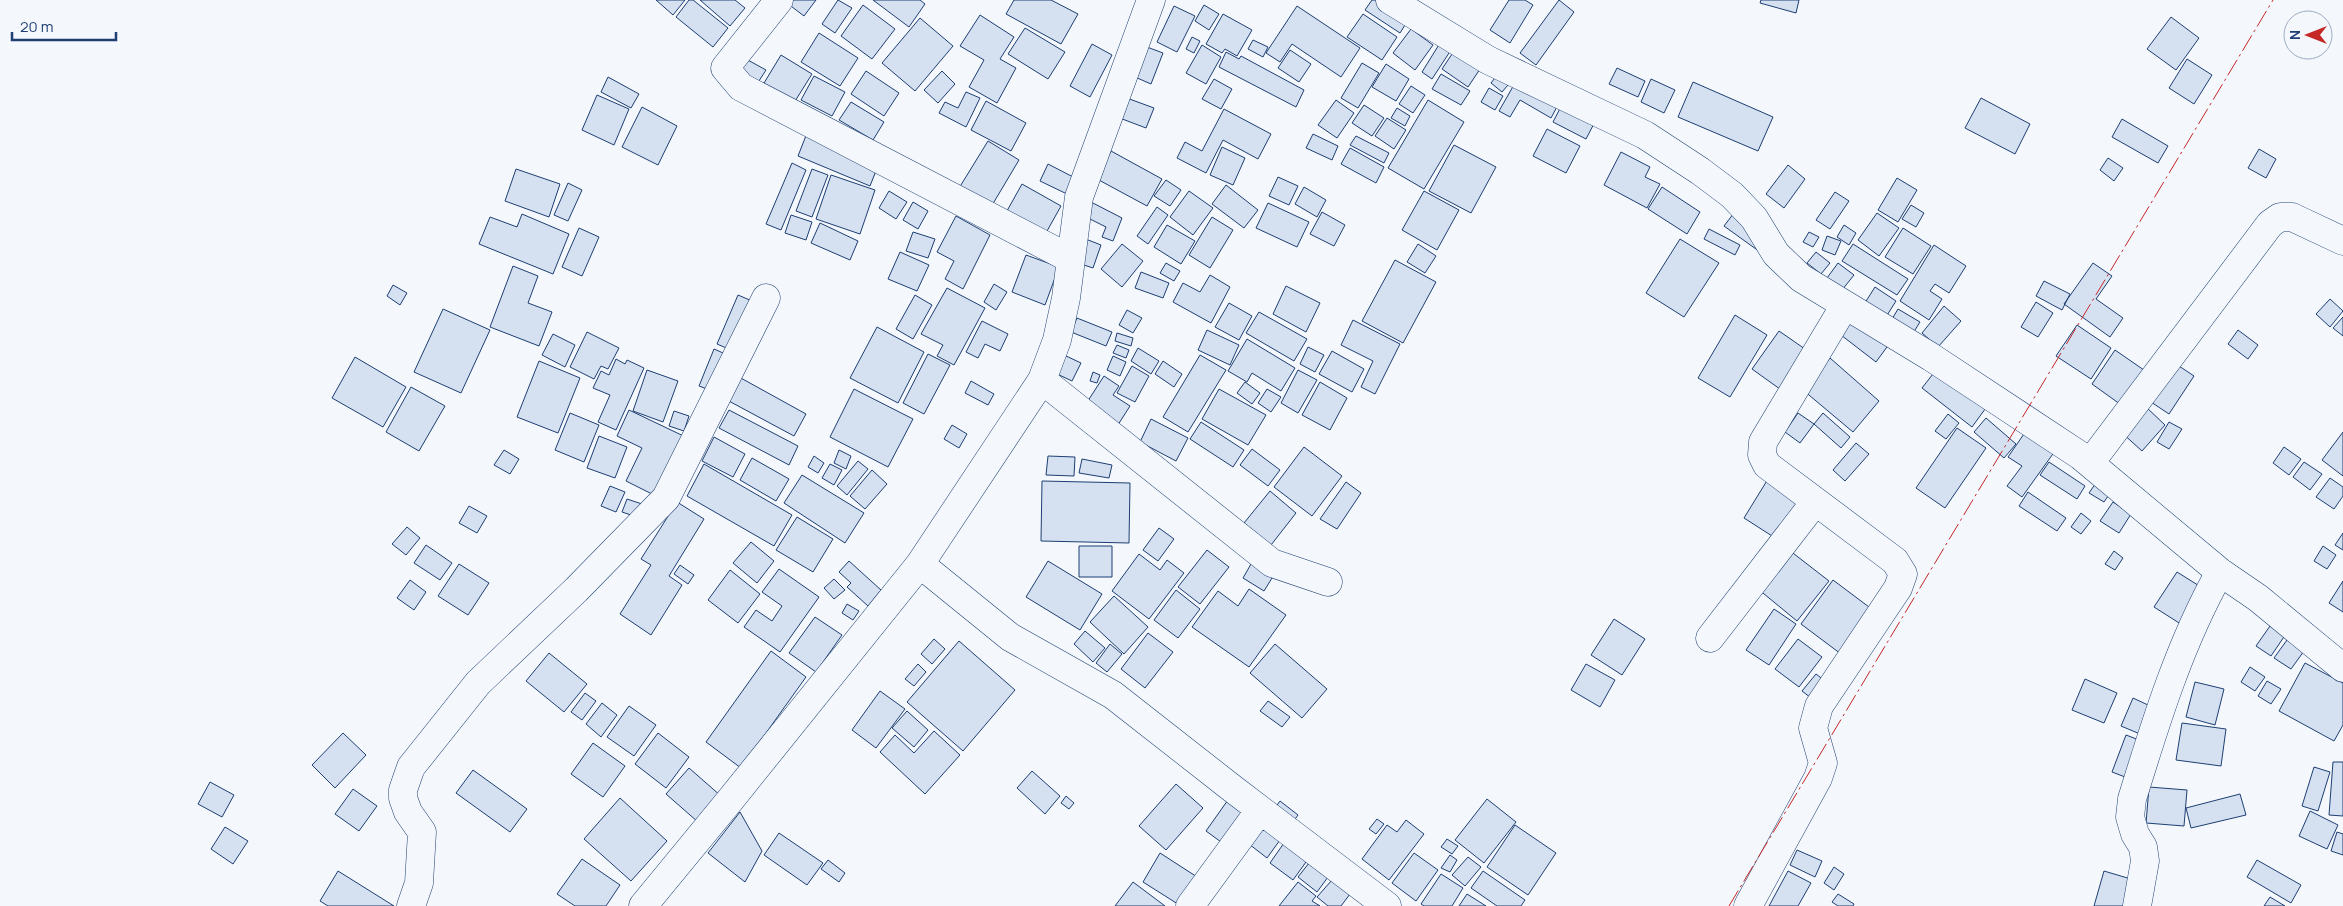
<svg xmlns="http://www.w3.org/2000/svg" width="2343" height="906" viewBox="0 0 2343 906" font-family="Manrope,sans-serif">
  <rect width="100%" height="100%" fill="#f4f7fb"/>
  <path fill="#d5e0f0" stroke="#1d3f73" d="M656,0H685L673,15Z
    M689,0H693L728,28L713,47L676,17Z
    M700,0H735L745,8L730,26Z
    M783,0H816L804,16Z
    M838,0L852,8L835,33L822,24Z
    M873,0H920L925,4L909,27Z
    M1014,0H1051L1078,14L1061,44L1006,14Z
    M1372,0H1408L1417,6L1400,33L1365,10Z
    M1509,0H1525L1533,5L1510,43L1490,30Z
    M1559,0L1574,12L1536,65L1520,53Z
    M1761,0H1799L1796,13L1760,3Z
    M863,5L895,29L872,59L841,36Z
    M1204,5L1219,14L1209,30L1195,21Z
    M1174,6L1195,16L1177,52L1157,42Z
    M1297,6L1360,48L1341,77L1292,44L1280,62L1266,53Z
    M1223,14L1252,30L1237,56L1225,49L1222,53L1206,44Z
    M1363,14L1397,37L1382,60L1347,37Z
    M980,15L1014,37L1000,59L1016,68L997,103L969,87L984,60L960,46Z
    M2171,17L2199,38L2176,70L2147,49Z
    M920,18L953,46L915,91L882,63Z
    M1025,28L1065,52L1048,79L1008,54Z
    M1411,29L1433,45L1415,70L1393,53Z
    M819,33L858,58L840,86L801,62Z
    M1192,37L1200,41L1194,53L1186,49Z
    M1462,39L1488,57L1468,87L1442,69Z
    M1253,40L1268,47L1263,57L1248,49Z
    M1440,43L1451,50L1432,79L1422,72Z
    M1092,44L1112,55L1090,97L1070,86Z
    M1202,45L1221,57L1206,84L1186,73Z
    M1147,47L1163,53L1151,84L1135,77Z
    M1290,50L1311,64L1299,82L1278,68Z
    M1226,52L1239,59L1241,56L1304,90L1296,107L1219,67Z
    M781,55L812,74L792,106L761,88Z
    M746,59L766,70L757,84L738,72Z
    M2187,59L2212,75L2194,104L2169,88Z
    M1508,61L1520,71L1502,92L1491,83Z
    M1362,63L1379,73L1358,108L1341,98Z
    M1386,64L1409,79L1396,101L1372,87Z
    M1617,68L1645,81L1638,97L1609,84Z
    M866,71L899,93L884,116L851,94Z
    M942,71L955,84L938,103L924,90Z
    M1441,74L1470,91L1461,105L1432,89Z
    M814,76L845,92L832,116L801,100Z
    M1519,76L1560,101L1551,118L1520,100L1510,117L1499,111Z
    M608,77L639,94L631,108L601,92Z
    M1214,79L1232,89L1221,109L1202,99Z
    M1651,79L1675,90L1664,113L1641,102Z
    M1693,82L1773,117L1758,151L1678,117Z
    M1411,86L1425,95L1413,113L1399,104Z
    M1489,88L1503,96L1495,110L1481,102Z
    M966,92L980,98L966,127L939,113L945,102L958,108Z
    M597,95L629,109L614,145L582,130Z
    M1567,95L1600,112L1586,139L1553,122Z
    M1124,97L1154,108L1146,128L1117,117Z
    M1981,98L2030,124L2015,154L1965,128Z
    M1336,100L1354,113L1337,138L1318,125Z
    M1428,100L1464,122L1424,189L1388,168Z
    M986,101L1026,123L1011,151L971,130Z
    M851,102L884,122L873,140L839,120Z
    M1364,105L1384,118L1372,136L1352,123Z
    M642,107L677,126L658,165L622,147Z
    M1397,108L1410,116L1405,126L1391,118Z
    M1224,109L1271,134L1258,159L1223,140L1206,173L1177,158L1185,142L1202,151Z
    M1387,118L1406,130L1394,149L1375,136Z
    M2122,119L2168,146L2158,163L2112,137Z
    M809,128L881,158L870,186L798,156Z
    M1547,129L1580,146L1566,173L1533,156Z
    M1313,134L1338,146L1332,160L1306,148Z
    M1356,136L1389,153L1384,163L1350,145Z
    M988,141L1019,160L988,212L956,193Z
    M1454,145L1496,167L1471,213L1429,191Z
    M1222,147L1245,158L1233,185L1210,175Z
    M1350,148L1384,167L1376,183L1341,164Z
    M2259,149L2276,159L2266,178L2248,168Z
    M1111,151L1162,179L1147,206L1097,179Z
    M1621,152L1650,167L1645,177L1660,184L1647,208L1604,185Z
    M2108,158L2123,168L2114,181L2100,170Z
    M792,163L806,170L781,230L766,224Z
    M1048,164L1075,178L1067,194L1040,181Z
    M1788,165L1805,179L1784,208L1766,194Z
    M516,169L560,184L549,217L505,201Z
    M812,169L828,175L812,217L796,211Z
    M831,175L875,190L860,234L816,219Z
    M1278,177L1298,186L1289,205L1269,196Z
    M1897,178L1917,190L1898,222L1878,210Z
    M1166,180L1181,190L1170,206L1154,196Z
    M568,183L582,190L568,221L554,215Z
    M1022,184L1061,206L1037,249L998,227Z
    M1226,185L1258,210L1244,228L1212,204Z
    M1304,187L1326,200L1317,217L1295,204Z
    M1662,187L1700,212L1687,234L1648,209Z
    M889,191L907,202L896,219L879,208Z
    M1189,191L1213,208L1193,235L1170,217Z
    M1424,191L1459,210L1437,250L1402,230Z
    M1835,192L1849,201L1830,229L1816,220Z
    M913,202L928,211L918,229L903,220Z
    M1091,202L1122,218L1113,241L1102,237L1106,227L1084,216Z
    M1268,203L1309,222L1297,247L1256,228Z
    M1911,205L1924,213L1916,227L1902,219Z
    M1157,207L1168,215L1148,244L1137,236Z
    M1322,212L1345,225L1334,246L1310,234Z
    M1734,213L1767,257L1724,226Z
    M1877,213L1899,228L1879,256L1858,240Z
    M522,214L569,234L553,274L479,244L490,217L517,227Z
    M791,215L812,222L806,240L785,233Z
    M956,216L990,235L963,289L945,279L954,261L937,252Z
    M1212,217L1233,230L1210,268L1189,255Z
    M820,223L858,241L850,260L811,243Z
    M1167,225L1195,241L1181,264L1154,247Z
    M1844,225L1856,233L1849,245L1837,237Z
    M579,228L599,237L582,276L562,267Z
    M1903,228L1931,246L1913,274L1885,257Z
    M1709,229L1740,245L1735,255L1704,239Z
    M913,232L935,239L928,258L906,251Z
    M1809,232L1819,237L1813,247L1803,242Z
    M1827,236L1841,241L1835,255L1822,250Z
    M1083,238L1101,245L1093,268L1075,262Z
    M1680,239L1719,263L1684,317L1646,293Z
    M1122,244L1143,261L1122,287L1101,269Z
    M1418,244L1436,256L1425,273L1407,262Z
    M1853,244L1908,279L1897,295L1842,261Z
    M1934,245L1966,266L1949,293L1935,284L1930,291L1942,299L1929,320L1900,301Z
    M900,252L929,265L917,291L888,279Z
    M1816,252L1830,263L1821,274L1807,263Z
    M1026,255L1059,267L1045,305L1012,292Z
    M1395,260L1436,282L1403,343L1362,321Z
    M1166,263L1180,271L1174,281L1160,273Z
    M1838,263L1854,275L1842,290L1827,278Z
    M2093,263L2112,276L2096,299L2123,318L2110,337L2064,304Z
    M513,266L538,276L528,303L552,312L539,346L490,327Z
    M1141,272L1169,283L1163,298L1135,288Z
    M1210,275L1230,287L1211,323L1173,302L1183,283L1200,292Z
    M2044,281L2070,294L2062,310L2036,296Z
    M994,284L1007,292L996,310L984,302Z
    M393,285L407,293L400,305L387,296Z
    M1286,286L1320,303L1306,332L1273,314Z
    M1875,287L1896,301L1884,320L1863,306Z
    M947,288L985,308L954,365L937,356L943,345L921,334Z
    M738,295L759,304L738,353L717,344Z
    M915,295L932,305L913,339L896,329Z
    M2330,299L2343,311L2330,327L2316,314Z
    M2036,302L2053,313L2038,337L2021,327Z
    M1229,303L1252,316L1239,340L1215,327Z
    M1944,306L1961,321L1938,347L1922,333Z
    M443,309L490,330L461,393L414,372Z
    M1861,309L1895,336L1876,362L1841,335Z
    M1898,309L1920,322L1910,338L1888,326Z
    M1127,310L1142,318L1133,333L1119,325Z
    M1259,312L1307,339L1294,361L1246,333Z
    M1735,315L1767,335L1730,397L1698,378Z
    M2343,317V336L2333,328Z
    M1077,318L1112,332L1106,346L1071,332Z
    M1353,320L1400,344L1375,394L1361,387L1373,361L1341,345Z
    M982,321L1008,334L1000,351L985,344L978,358L966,352Z
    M2077,325L2111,348L2091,379L2056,356Z
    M877,327L924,352L898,403L850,378Z
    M1207,330L1239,345L1230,365L1198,350Z
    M2238,330L2258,345L2248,359L2228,344Z
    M1779,331L1818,358L1791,397L1752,369Z
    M587,332L619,348L608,369L601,366L594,379L570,367Z
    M1117,333L1133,338L1131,346L1115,341Z
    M553,334L575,345L565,367L542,355Z
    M1247,339L1295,368L1281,391L1252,373L1247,382L1228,371Z
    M1117,345L1129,350L1126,358L1113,353Z
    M1308,347L1324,355L1315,372L1300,364Z
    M1138,348L1159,361L1151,374L1131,361Z
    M714,349L730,356L715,392L699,386Z
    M2115,350L2154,377L2131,412L2092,384Z
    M1332,351L1364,369L1352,392L1319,374Z
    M928,354L950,365L924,414L903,403Z
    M1064,355L1081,363L1072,381L1055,373Z
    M1200,355L1226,370L1188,432L1163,417Z
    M1113,356L1126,362L1120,376L1107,370Z
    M1947,356L1996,394L1972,427L1922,388Z
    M355,357L406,387L383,427L332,398Z
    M1830,358L1879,401L1853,432L1803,390Z
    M616,359L625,364L627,360L644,368L616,430L598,422L610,395L593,388L601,371L609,375Z
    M539,361L580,378L558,433L517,417Z
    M1163,361L1182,374L1174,387L1155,374Z
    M2173,362L2194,376L2169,414L2148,400Z
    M1132,366L1149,376L1135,402L1117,393Z
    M647,370L678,381L663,422L633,411Z
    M1298,370L1317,380L1298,413L1281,403Z
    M1093,372L1100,375L1097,383L1090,381Z
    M1104,376L1119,386L1113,395L1130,406L1114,431L1082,410Z
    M739,377L806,414L794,436L727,400Z
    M971,381L994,394L988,405L965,393Z
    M1245,382L1260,393L1252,404L1237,393Z
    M1320,382L1347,398L1330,430L1302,415Z
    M411,387L445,406L419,451L386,432Z
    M854,389L913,419L888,467L830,437Z
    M1219,389L1266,415L1248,445L1202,419Z
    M1267,389L1281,397L1271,412L1258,403Z
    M2145,406L2165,425L2142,451L2121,432Z
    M629,410L694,441L658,497L626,481L642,448L617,436Z
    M729,410L798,446L789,465L719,428Z
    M674,411L689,416L684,431L669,426Z
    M570,413L599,425L584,462L555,450Z
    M1798,413L1814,424L1800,443L1785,432Z
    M1823,413L1850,437L1841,448L1814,424Z
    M1948,414L1959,423L1946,439L1935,431Z
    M1986,418L2016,444L2004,458L1974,432Z
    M1151,419L1188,438L1176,461L1140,442Z
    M1201,422L1244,450L1233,467L1190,439Z
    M2169,422L2182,429L2169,449L2157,442Z
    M952,425L967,434L959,448L944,439Z
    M1957,428L1986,448L1945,508L1916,488Z
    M2026,431L2055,451L2022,497L2007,486L2022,466L2008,457Z
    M2343,432V476L2322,460Z
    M599,436L627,447L615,478L587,468Z
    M714,437L745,454L733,477L702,461Z
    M1856,443L1869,454L1845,481L1833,470Z
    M1304,447L1342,476L1312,516L1274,487Z
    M2284,447L2301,459L2289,475L2273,463Z
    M1252,449L1280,470L1268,486L1240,465Z
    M504,450L519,459L510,474L494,465Z
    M839,450L851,456L846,469L834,463Z
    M814,456L824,463L818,473L808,467Z
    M1048,456L1075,457L1074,476L1046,475Z
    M752,458L789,479L776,501L740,480Z
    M1082,459L1112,465L1109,478L1079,473Z
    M858,461L868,469L847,495L837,486Z
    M2049,462L2085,486L2077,499L2040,475Z
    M2304,462L2322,474L2310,490L2293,477Z
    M704,464L792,515L774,546L687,496Z
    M830,464L842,470L834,485L822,478Z
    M872,470L887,484L865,509L850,496Z
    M802,475L864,513L845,543L784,503Z
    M2100,477L2114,487L2104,502L2089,493Z
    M2330,478L2343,487V496L2334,509L2316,497Z
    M1768,479L1807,504L1783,543L1744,518Z
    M1042,481L1130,483L1129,543L1041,541Z
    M1346,482L1361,493L1337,529L1320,519Z
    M610,486L625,492L616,512L601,506Z
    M1270,491L1296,513L1271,545L1244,523Z
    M2028,492L2066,518L2057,531L2019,506Z
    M627,499L648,506L643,519L622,512Z
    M677,502L704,519L669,576L682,585L651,635L620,614L651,565L641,559Z
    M2113,502L2131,514L2119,533L2100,521Z
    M469,506L487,516L477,533L459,523Z
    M2081,513L2091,521L2081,534L2071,527Z
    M797,517L833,539L813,572L776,550Z
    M407,527L420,538L406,555L392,544Z
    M1159,528L1174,539L1158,561L1143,550Z
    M2343,533V550L2335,545Z
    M751,542L774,561L757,583L733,563Z
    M426,545L452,563L440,580L414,563Z
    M1079,546H1112V577H1079Z
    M2323,546L2336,555L2327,569L2314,561Z
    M1207,550L1229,567L1200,604L1178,587Z
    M1789,550L1829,581L1797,621L1758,589Z
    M2114,551L2123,558L2115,570L2105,564Z
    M1139,554L1160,570L1167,560L1184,573L1149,619L1112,591Z
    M1255,557L1277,570L1264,591L1243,578Z
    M849,561L881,590L868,606L847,587L851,583L839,572Z
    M1048,561L1102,594L1080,630L1026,597Z
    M459,564L489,583L468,615L438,596Z
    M680,565L694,575L688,584L674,574Z
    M779,569L819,597L780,652L744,627L756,610L772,621L782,606L762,592Z
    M730,570L760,594L738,623L708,600Z
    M2177,572L2209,592L2187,628L2154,607Z
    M834,579L845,590L834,599L824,588Z
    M410,580L426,592L414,610L397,598Z
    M1833,580L1877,613L1845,657L1801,624Z
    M2343,581V612L2329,603Z
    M1249,589L1286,615L1249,667L1192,627L1218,591L1238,606Z
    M1176,590L1200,609L1178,638L1154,620Z
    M1114,596L1148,627L1124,654L1090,622Z
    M847,604L859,611L853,620L842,613Z
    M1774,609L1796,624L1769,665L1746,650Z
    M2277,616L2292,625L2271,656L2256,646Z
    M815,617L842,635L816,672L789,653Z
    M1614,619L1645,639L1622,675L1591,655Z
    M1085,631L1105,648L1093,662L1074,644Z
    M1148,633L1173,652L1145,688L1121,669Z
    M934,639L945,649L932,664L921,654Z
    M1798,639L1822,657L1799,687L1775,669Z
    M2287,640L2304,651L2291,669L2274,658Z
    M959,641L1015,690L963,751L907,702Z
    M1110,644L1122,654L1107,672L1096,663Z
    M1275,644L1327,689L1302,718L1250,673Z
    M771,651L806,677L741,768L706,742Z
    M549,653L587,684L564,712L526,681Z
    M2305,663L2343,683V725L2334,741L2279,711Z
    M918,664L926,672L914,686L905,679Z
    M1586,664L1615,680L1600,707L1571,690Z
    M2250,667L2265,677L2255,691L2241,682Z
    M1816,674L1829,684L1815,701L1802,691Z
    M2085,679L2117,693L2104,723L2072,710Z
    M2267,681L2281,689L2271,704L2258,696Z
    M2195,682L2224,689L2215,725L2186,717Z
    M880,691L905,709L876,748L852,730Z
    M585,693L596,701L582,720L571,712Z
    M2133,698L2163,712L2152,739L2121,726Z
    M1268,701L1290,717L1282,727L1260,711Z
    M602,703L617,715L601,737L586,724Z
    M629,706L656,725L634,756L607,737Z
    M907,711L928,730L914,747L892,728Z
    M2182,723L2226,729L2221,766L2176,760Z
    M934,731L960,755L925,794L880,752L895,735L914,753Z
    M343,733L366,755L335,788L312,765Z
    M658,733L689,757L666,788L635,764Z
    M2126,735L2147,743L2133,780L2112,772Z
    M593,743L625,766L603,797L571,774Z
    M2333,762H2343V816L2329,815Z
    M2314,767L2330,772L2318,811L2302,806Z
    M689,768L721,796L698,822L666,794Z
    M473,770L527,809L510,832L456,793Z
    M1032,771L1060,796L1045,814L1017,788Z
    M210,782L234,795L222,817L198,804Z
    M1240,783L1266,802L1232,850L1206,831Z
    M1176,784L1203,808L1166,850L1139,826Z
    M2149,787L2187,790L2184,826L2146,823Z
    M353,789L377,806L359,831L335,814Z
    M2240,794L2246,815L2191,828L2186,808Z
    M1066,796L1074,803L1069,809L1061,803Z
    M620,798L667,841L631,881L584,839Z
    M1487,799L1516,822L1484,863L1455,840Z
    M1280,801L1298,815L1267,858L1249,844Z
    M2310,811L2338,825L2327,849L2299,836Z
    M740,812L762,851L745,882L708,853Z
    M1377,819L1384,824L1376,834L1369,829Z
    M1406,820L1424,834L1389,880L1362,859L1387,825L1397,832Z
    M1298,823L1322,840L1293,880L1270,863Z
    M1515,825L1556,853L1528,895L1487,867Z
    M225,827L248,841L233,864L211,849Z
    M2337,832L2343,834V855L2331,851Z
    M779,833L823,863L807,885L764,855Z
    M1447,839L1458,846L1452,854L1441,847Z
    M1797,850L1822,861L1815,877L1790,865Z
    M1160,853L1208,884L1181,906L1143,882Z
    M1414,853L1438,870L1416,901L1392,883Z
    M1450,855L1457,860L1450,872L1441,868Z
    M1468,857L1481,867L1465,886L1452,875Z
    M582,859L620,885L606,906H575L557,894Z
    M828,860L845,873L839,882L821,869Z
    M2257,860L2301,885L2291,903L2247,877Z
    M1309,863L1328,877L1317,892L1298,877Z
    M1834,867L1844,874L1834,890L1824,883Z
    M338,871L394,906H328L320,901Z
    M1483,871L1525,900L1521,906H1497L1471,888Z
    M1788,871L1811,883L1798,906H1769Z
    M2104,871L2151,885L2145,906H2094Z
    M1441,874L1463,888L1452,906H1424L1421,904Z
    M1332,880L1350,894L1341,906H1328L1317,897Z
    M1133,882L1165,906H1115Z
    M1298,882L1316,896L1312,901L1320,906H1279Z
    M1467,894L1486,906H1459Z
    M1838,894L1854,904L1853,906H1838L1832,902Z
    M2270,897L2285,906H2264Z"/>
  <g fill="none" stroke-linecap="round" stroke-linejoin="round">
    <g stroke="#1d3f73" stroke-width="29">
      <path id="minor" d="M779,0L725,68L741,87L1071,259
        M1390,0L1488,60L1645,135L1700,171L1732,195L1754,218L1776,254L1801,278L1931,357L2081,456L2220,572L2258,598L2343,668
        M1042,380L1272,563L1328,582
        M2090,463L2270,224L2280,217H2292L2343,241
        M920,564L1010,637L1113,695L1233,789L1387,906
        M1710,638L1815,502
        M411,906L419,883L422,832L408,812L403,798V790L411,767L478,683L576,590L666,498L766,298
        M643,906L731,799L920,564L1042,380L1057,340L1066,298L1079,197L1151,0
        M1190,906L1260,810
        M1748,906L1818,778L1823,763L1813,728L1819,706L1898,588L1903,574L1895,561L1767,465L1762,455L1763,442L1845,305
        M2137,906L2145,861L2143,847L2135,834L2130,817L2132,799C2156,721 2180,643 2220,572"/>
    </g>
    <use href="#minor" stroke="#f4f7fb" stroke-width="28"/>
    <path stroke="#c62828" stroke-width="1" stroke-dasharray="18 4 2.5 4" stroke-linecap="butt" d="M1729,906L2273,0"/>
  </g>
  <g transform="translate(2308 35) rotate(270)"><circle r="24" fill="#f4f7fb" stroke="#9eadc5"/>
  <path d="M0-4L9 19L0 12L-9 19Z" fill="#c62828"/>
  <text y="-8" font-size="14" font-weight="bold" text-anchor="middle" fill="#1d3f73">N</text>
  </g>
  <path d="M12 32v8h104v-8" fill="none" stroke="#1d3f73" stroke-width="2.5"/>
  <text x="20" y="32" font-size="15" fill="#1d3f73" stroke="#f4f7fb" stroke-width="4" paint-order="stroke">20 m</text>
</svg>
